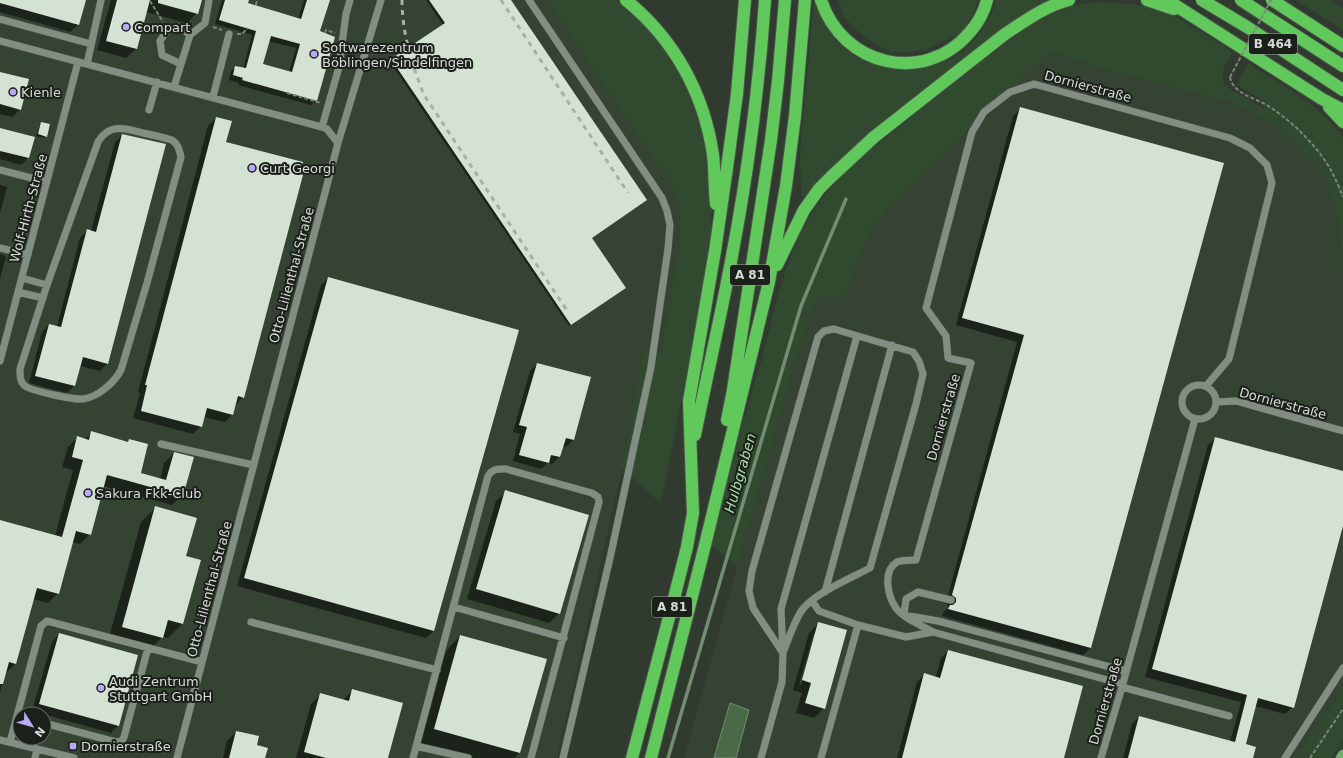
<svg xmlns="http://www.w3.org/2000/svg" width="1343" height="758" viewBox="0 0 1343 758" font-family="'DejaVu Sans',sans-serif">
  <rect width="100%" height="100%" fill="#303a2f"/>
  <path fill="#344332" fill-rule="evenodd" d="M0,0H547L606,91L670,182L678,206L680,235L662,351L643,349L622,469L557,758H0ZM20,714H44V738H20Z
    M1052,52L1103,69L1237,105L1262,117L1286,136L1325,174L1340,230L1343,295V691L1295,758H684L737,567L796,361L818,296L844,299L871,231L887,209L926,170Z"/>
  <path fill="#31492f" d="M547,0H616L629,10L653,33L676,64L694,100L706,142L712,199L711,233L697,322L661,503L622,469L643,348L662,351L680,235L678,206L670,182L606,91Z
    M814,0H816C821,19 829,33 843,46C846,49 849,52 852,54C893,79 948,75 978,35C986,25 993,13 996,0H1056C1017,27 979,55 940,82C892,116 843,151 806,196H801L800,152Z
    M838,0H978L974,12L965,28L958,35L926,50L908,52H890L874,43L856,30L844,17Z
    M1295,0H1331L1343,8V30Z
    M1098,2C1117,3 1136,3 1154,9C1181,17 1205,34 1228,49L1232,53C1225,66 1219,71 1225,86L1264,108L1265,101L1241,88L1237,84L1248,63C1281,84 1319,104 1343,137V295L1340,230L1325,174L1286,136L1262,117L1237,105L1103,69L1052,52L926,170L887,209L871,231L844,299L818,296L796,361L737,567L706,541C724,483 743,424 760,365C775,312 784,254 816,207C839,174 872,149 903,124C936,97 969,71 1002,45C1025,29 1049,12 1077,5C1083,3 1091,3 1098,2Z
    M1343,691V741L1331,758H1295Z"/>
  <path fill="#496947" stroke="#738c72" d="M730,703L749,710L736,758H714Z"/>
  <path fill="#0007" fill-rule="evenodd" d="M0,0H85L78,25L70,32L0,12Z
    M111,0H201L197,13L187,23L146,12L136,49L126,58L97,50Z
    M222,0H248L247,4L298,19L304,0H328L319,32L316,100L311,105L238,85L239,83L229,80L231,71L236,67L243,69L252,35L215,24ZM268,41L296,48L289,72L262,65Z
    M426,0H510L646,200L591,238L623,290L569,326L390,62L443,25Z
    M0,73L20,109L13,117L0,114Z
    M1021,108L1090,648L1083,655L942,616L943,613L949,607L946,603L1017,342L956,325L1013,116Z
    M216,118L225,143L243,397L235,406L232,415L225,422L204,417L201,426L193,434L133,418L140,393L138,392L208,126Z
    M42,123L46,136L44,138L36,136L40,125Z
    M0,129L28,158L21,165L0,159Z
    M122,135L107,364L100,371L80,366L74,386L67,393L29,383L42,332L49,325L57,327L80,238L88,230L91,231L115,142Z
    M0,185L7,187L0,213Z
    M0,254L6,256L0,279Z
    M328,278L434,631L426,638L237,586L321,285Z
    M537,364L573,440L566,447L562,446L559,457L552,464L547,463L541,469L513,461L520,434L513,432L530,371Z
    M92,433L127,442L129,440L139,474L160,480L164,463L174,453L182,495L172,505L103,486L90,534L80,544L72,542L58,593L48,603L33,599L15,664L5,674L0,692V521L55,536L73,470L62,467L68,447L78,437L85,439Z
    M1216,438L1343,472V522L1293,707L1285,714L1255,706L1244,744L1252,758H1123L1132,724L1139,717L1230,742L1241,702L1145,677L1208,445Z
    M506,492L559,613L549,623L467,599L496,501Z
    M156,507L185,557L182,624L168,638L162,637L147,652L108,641L141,522Z
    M819,623L824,708L814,718L796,713L802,693L793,690L809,633ZM814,633H816L801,685H799Z
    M59,634L118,725L111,733L32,711L52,642Z
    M460,636L520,752L514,758H474L420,743L446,651Z
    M948,651L1063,758H897L917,682L925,674L936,677L941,658Z
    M353,690L386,758H296L311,704L321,694L343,700Z
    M236,732L255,745L264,758H223L227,741Z"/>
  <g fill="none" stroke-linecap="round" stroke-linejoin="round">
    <path stroke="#738c72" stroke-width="3.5" d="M668,758L801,306L846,199"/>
  </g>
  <path fill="#d4e2d3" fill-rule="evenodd" d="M0,0H86L79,25L0,3Z
    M117,0H150L137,49L106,41Z
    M158,0H202L198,14L158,3Z
    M225,0H249L248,3L301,19L307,0H330L320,31L335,37L317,101L242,80L243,78L233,75L235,66L246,68L256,31L219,20ZM271,36L300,44L292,72L263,64Z
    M429,0H511L647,200L592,238L626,288L571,325L391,59L445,23Z
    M0,72L29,79L21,110L0,104Z
    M1020,107L1224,163L1091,648L948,609L950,605H953L956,602V598L952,595L1024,335L962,318Z
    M216,117L232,121L226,142L303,162L299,174L303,175L244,398L238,396L233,415L207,408L202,427L141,411L147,385H145Z
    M41,122L50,124L47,137L38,134Z
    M0,128L35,137L29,158L0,151Z
    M122,134L166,144L108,364L83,357L75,386L35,376L49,324L61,327L87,229L96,232Z
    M328,277L519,330L434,631L244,578Z
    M537,363L591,377L574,440L566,438L560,457L551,455L549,463L519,455L527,427L519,425Z
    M91,431L128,442L129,439L148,444L141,473L166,480L174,452L194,457L183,496L107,475L91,535L76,531L59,594L37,588L16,664L9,662L3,684H0V520L62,537L83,460L72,457L77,436L89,440Z
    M1215,437L1343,471V526L1294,708L1258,698L1246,744L1256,747L1253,758H1128L1139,716L1235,742L1247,695L1152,669Z
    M505,490L589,515L560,614L476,589Z
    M155,506L197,518L186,556L201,560L183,624L168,620L163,638L122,627Z
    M818,622L847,630L825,709L805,703L811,683L802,680Z
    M59,633L138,655L119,726L39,704Z
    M460,635L547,659L520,753L434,729Z
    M948,650L1083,686L1064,758H902L924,673L940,678Z
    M352,689L403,703L388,758H326L304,752L320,693L349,701Z
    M236,731L259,736L257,745L268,748L265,758H229Z"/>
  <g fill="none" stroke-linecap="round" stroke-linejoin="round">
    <g stroke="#4d554c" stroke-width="8">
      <path id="minor" d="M529,0L662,198L667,211L670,225L668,249L651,367L610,558L563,758
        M0,19L91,44
        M0,41L322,127L327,129L338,143L177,758
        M87,64L101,0
        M181,64L162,55L160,41L168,29L180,27L190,35
        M174,87L190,35L205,23L209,0
        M213,97L229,34
        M149,110L157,82
        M322,127L339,67L346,14L350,0
        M338,143L381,0
        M0,170L47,182
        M0,248L28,255
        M22,278L47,285L98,142C109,123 125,128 143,133C153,135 162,137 172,140C178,144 179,149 181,157L147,283L121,370C114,383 98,397 83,399C74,400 32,391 25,386C20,382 20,376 20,369L47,285
        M18,292L43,298
        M834,329L913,352L919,361L923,374L916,404L870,568C851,578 810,595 800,613C793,625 788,640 783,653L753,608L749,591L752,571L818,337L824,331Z
        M0,361L78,62
        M1182 402a17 17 0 1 1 34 0a17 17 0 1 1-34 0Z
        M1216,402L1236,401L1343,431
        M161,444L253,465
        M825,592L892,345
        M951,600L918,592L906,599L904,615L938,621L1125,671
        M812,601L819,611L858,625L906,637L933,632C923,626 903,618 896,608C888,597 882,571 897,562C902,560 910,560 916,560L971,363L948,358L946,336L926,308L972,132L984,112L1010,92L1034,84L1230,138L1250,148L1267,165L1272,183L1229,359L1206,386
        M454,607L564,638
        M251,622L437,670
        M933,632L1122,684
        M1122,687L1229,716
        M44,723L116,742L122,741L124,737L148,648
        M0,740L74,758
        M10,742L41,626L47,621L202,662
        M416,746L468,758
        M35,758L37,749
        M413,758L488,476C493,468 498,469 506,469L592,493L598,497L599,502L531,758
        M761,758L782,682L783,653L781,609L857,336
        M821,758L858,625
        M1101,758L1122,687L1195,419
        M1285,758L1343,668"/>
    </g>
    <g stroke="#4d554c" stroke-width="12">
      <path id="major" d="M1341,758L1343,755"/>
    </g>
    <g stroke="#4d554c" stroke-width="14">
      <path id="highway" d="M626,0C674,39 704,93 713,155C715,171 714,187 716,204
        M821,0C842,66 925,86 970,32C978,23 984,12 987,0
        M1147,0L1174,9
        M1167,0L1322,99L1343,110
        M1202,0L1247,27L1343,90
        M1241,0L1343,66
        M1272,0L1343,46
        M1329,107L1343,122
        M777,265L804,210L819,189L832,176L874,137L1005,34C1025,21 1045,6 1069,0
        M727,420L733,390L771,140L778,81L785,0
        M695,435C707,375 721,316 732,256C748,172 759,86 765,0
        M632,758L673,602L687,547L693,513L689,401L715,251L727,168L737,94L745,0
        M651,758L704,549L769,282L786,186L795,116L805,0"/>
    </g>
    <path stroke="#7b837a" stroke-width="2" stroke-dasharray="4 2" stroke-linecap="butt" d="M150,1L163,22
      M256,5L257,0
      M213,27L222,30
      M325,33L326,30L335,33
      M237,34H242L248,28
      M1230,77C1233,93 1252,97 1265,104C1290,119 1318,146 1332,172C1336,180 1340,189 1343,197
      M287,93L321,103
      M1310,758L1343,709"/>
    <use href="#minor" stroke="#828e81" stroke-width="7"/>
    <use href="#major" stroke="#6eb16b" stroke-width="10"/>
    <use href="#highway" stroke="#61c95c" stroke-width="12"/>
    <path stroke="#a9b0a8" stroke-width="3" stroke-dasharray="5 5" stroke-linecap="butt" d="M402,0C402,33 412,65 424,95L568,312
      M501,0L628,193"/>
    <path stroke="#7b837a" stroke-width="2" stroke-dasharray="4 2" stroke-linecap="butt" d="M1230,77L1271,0"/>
  </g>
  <g fill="#b9aaf7" stroke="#1b201b" stroke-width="1.5">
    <circle cx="126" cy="27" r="4"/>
    <circle cx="314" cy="54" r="4"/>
    <circle cx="13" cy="92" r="4"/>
    <circle cx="252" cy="168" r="4"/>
    <circle cx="88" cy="493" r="4"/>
    <circle cx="101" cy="688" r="4"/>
    <rect x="69" y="742" width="8" height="8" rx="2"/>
  </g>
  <g text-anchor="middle" stroke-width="4" stroke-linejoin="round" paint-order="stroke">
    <g fill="#1b201b" stroke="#9ea49d" stroke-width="1">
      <rect x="1249" y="34" width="48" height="20" rx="3"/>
      <rect x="730" y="265" width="40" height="20" rx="3"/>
      <rect x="652" y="597" width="40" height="20" rx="3"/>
    </g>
    <g font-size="12" font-weight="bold" fill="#d6dcd5">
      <text x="1273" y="48">B 464</text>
      <text x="750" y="279">A 81</text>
      <text x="672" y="611">A 81</text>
    </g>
    <g font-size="13" fill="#d6dcd5" stroke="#1b201b" text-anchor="start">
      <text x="134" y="32">Compart</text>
      <text x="322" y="52">Softwarezentrum<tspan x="322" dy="15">Böblingen/Sindelfingen</tspan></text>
      <text x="21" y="97">Kienle</text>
      <text x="260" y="173">Curt Georgi</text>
      <text x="96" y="498">Sakura Fkk-Club</text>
      <text x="109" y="686">Audi Zentrum<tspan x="109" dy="15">Stuttgart GmbH</tspan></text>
      <text x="81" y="751">Dornierstraße</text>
    </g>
    <g font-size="13" fill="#d6dcd5" stroke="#1b201b">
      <text transform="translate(1088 86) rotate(15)" y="5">Dornierstraße</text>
      <text transform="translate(28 208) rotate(-75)" y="5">Wolf-Hirth-Straße</text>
      <text transform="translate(291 275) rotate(-75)" y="5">Otto-Lilienthal-Straße</text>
      <text transform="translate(1283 403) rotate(15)" y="5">Dornierstraße</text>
      <text transform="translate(943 417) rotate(-74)" y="5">Dornierstraße</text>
      <text transform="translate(209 589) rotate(-75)" y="5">Otto-Lilienthal-Straße</text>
      <text transform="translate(1105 701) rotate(-74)" y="5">Dornierstraße</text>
    </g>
    <g font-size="14" font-style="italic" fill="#aadfa5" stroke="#1b201b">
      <text transform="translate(740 473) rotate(-74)" y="5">Hulbgraben</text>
    </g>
  </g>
  <g transform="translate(32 726) rotate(127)"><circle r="19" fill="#1b201b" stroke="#666b65"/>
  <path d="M0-3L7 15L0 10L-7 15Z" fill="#b9aaf7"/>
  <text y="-6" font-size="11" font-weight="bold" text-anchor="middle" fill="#d6dcd5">N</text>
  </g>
</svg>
